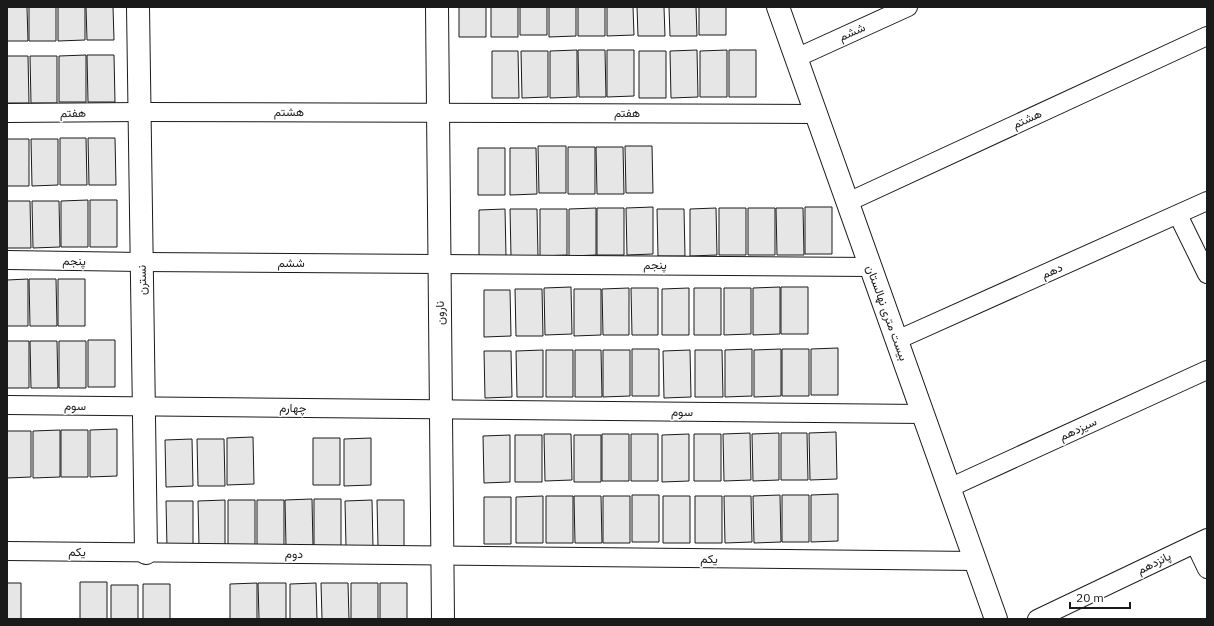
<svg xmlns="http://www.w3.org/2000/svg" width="1214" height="626" viewBox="0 0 1214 626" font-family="'IBM Plex Sans',Vazirmatn,sans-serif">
  <rect width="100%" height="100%" fill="#fff"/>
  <path fill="#e6e6e6" stroke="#1a1a1a" d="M7,7H27L28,41H7Z
    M29,7H56V41H29Z
    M58,7H85V40L58,41Z
    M86,7H113L114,40H87Z
    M459,7H486V37H459Z
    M491,7H518V37H491Z
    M520,7H547V35H520Z
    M549,7H576V36L549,37Z
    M578,7H605V36H578Z
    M607,7H633L634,35L607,36Z
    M637,7H664L665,36H638Z
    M669,7H696L697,36H670Z
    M699,7H726V35H699Z
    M577,50V97L550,98V51Z
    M578,50H605L606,97H579Z
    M607,50H634V96L607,97Z
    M697,50L698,97L671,98L670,51Z
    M727,50V97H700V51Z
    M729,50H756V97H729Z
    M492,51H518L519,98H492Z
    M521,51H548V97L522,98Z
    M639,51H666V98H639Z
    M86,55V102H59V56Z
    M87,55H114L115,102H88Z
    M7,56H28L29,103H7Z
    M30,56H57V103H31Z
    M60,138H86L87,185H60Z
    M88,138H115L116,185H89Z
    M7,139H29V186H7Z
    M31,139H58V185L32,186Z
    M538,146H566V193H539Z
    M625,146H652L653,193H626Z
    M568,147H595V194H568Z
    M596,147H623L624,194H597Z
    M478,148H505V195H478Z
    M510,148H536L537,194L510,195Z
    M88,200V247H61V201Z
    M90,200H117V247H90Z
    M7,201H30L31,248H7Z
    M32,201H59L60,247L33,248Z
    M653,207V254L627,255L626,208Z
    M805,207H832V254H805Z
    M596,208V255L569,256V209Z
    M597,208H624V255H597Z
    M716,208L717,255L690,256V209Z
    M719,208H746V255H719Z
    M748,208H775V255H748Z
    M776,208H803L804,255H777Z
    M505,209L506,256L479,257V210Z
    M510,209H537L538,256H511Z
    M540,209H567V255L540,256Z
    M657,209H684L685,256H658Z
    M28,279V326H7V280Z
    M29,279H56L57,326H30Z
    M58,279H85V326H58Z
    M571,287L572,334L545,335L544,288Z
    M780,287V334L753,335V288Z
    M781,287H808V334H781Z
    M629,288V335H603L602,289Z
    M631,288H658V335H632Z
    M689,288V335H662V289Z
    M694,288H721V335H694Z
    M724,288H751V334L724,335Z
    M515,289H542L543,336H516Z
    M574,289H601V335L574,336Z
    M484,290H510L511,336L484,337Z
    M88,340H115V387H88Z
    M7,341H29V388H7Z
    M30,341H57L58,388H31Z
    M59,341H86V388H59Z
    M838,348V395H811V349Z
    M632,349H659V396H632Z
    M752,349V396L725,397V350Z
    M781,349V396L754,397V350Z
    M782,349H809V396H782Z
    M543,350V397H517L516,351Z
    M546,350H573V397H546Z
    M575,350H601L602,397H575Z
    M603,350H630V396L603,397Z
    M690,350L691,397L664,398L663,351Z
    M695,350H722L723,397H695Z
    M484,351H511L512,397L485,398Z
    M117,429V476L90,477V430Z
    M60,430V477L33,478V431Z
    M61,430H88V477H61Z
    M7,431H31V477L7,478Z
    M836,432L837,479L810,480L809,433Z
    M750,433L751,480L724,481L723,434Z
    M779,433V480L753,481L752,434Z
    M781,433H807L808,480H781Z
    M544,434H571L572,480L545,481Z
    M602,434H629V481H602Z
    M631,434H658V481H631Z
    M689,434V481L662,482V435Z
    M694,434H721V481H694Z
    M510,435V482L484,483L483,436Z
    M515,435H542V482H515Z
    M574,435H601V482H574Z
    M253,437L254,484L227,485V438Z
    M313,438H340V485H313Z
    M371,438V485L344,486V439Z
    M192,439L193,486L166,487L165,440Z
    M197,439H224L225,486H198Z
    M838,494V541L811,542V495Z
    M632,495H659V542H632Z
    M780,495L781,542L754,543L753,496Z
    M782,495H809V542H782Z
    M543,496V543H516V497Z
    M546,496H573V543H546Z
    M574,496H601L602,543H575Z
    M603,496H630V543H603Z
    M663,496H690V543H663Z
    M695,496H722V543H695Z
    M724,496H751L752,542L725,543Z
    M484,497H511V544H484Z
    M312,499L313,546L286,547L285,500Z
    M314,499H341V546H314Z
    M225,500V547H199L198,501Z
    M228,500H255V547H228Z
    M257,500H284V547H257Z
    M372,500L373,547H346L345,501Z
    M377,500H404V547H378Z
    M166,501H193V548H167Z
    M80,582H107V619H80Z
    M7,583H21V619H7Z
    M257,583V619H230V584Z
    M258,583H286V619H259Z
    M316,583L317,619H290V584Z
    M321,583H348L349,619H322Z
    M351,583H378V619H351Z
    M380,583H407V619H380Z
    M143,584H170V619H143Z
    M111,585H138V619H111Z"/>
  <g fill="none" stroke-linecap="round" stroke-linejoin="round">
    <g stroke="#1a1a1a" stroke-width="20">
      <path id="minor" d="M796,58L908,7
        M7,113L140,112L816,114
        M848,202L1207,36
        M1178,215L1207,274
        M7,260L142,262L871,267
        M897,340L1207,201
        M7,405L923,414
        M949,488L1207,370
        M1195,544L1207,569
        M7,551L976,561
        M1037,619L1207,538"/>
    </g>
    <g stroke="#1a1a1a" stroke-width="24">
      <path id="tertiary" d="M138,7L146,553
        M437,7L443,619
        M778,7L996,619"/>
    </g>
    <use href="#minor" stroke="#fff" stroke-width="18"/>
    <use href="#tertiary" stroke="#fff" stroke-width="22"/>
  </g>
  <g text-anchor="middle" stroke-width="3" stroke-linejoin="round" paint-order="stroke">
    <g font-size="12" fill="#1a1a1a" stroke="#fff">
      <text transform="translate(852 32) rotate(-24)" y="4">ششم</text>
      <text x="289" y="116">هشتم</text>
      <text transform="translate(73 113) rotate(-1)" y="4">هفتم</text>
      <text x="627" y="117">هفتم</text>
      <text transform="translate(1027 119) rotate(-25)" y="4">هشتم</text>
      <text transform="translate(74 261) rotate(1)" y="4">پنجم</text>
      <text x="291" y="267">ششم</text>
      <text x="655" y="269">پنجم</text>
      <text transform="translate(1052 271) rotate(-24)" y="4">دهم</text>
      <text transform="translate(142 280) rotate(-91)" y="4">نسترن</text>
      <text transform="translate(440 313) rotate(-91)" y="4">نارون</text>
      <text transform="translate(887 313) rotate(70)" y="4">بیست متری نهالستان</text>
      <text transform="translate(75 406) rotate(1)" y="4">سوم</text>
      <text transform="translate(293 408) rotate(1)" y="4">چهارم</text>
      <text transform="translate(682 412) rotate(1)" y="4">سوم</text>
      <text transform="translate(1078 429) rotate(-25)" y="4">سیزدهم</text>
      <text transform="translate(77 552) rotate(1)" y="4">یکم</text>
      <text transform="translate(294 554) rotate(1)" y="4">دوم</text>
      <text transform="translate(709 559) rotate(1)" y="4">یکم</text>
      <text transform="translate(1154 563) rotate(-26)" y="4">پانزدهم</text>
    </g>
  </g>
  <rect width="1214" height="626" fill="none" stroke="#1a1a1a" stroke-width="16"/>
  <path d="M1070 602v6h60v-6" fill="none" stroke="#1a1a1a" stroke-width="2"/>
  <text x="1076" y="602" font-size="12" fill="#1a1a1a" stroke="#ffffff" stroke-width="3" paint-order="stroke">20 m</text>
</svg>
